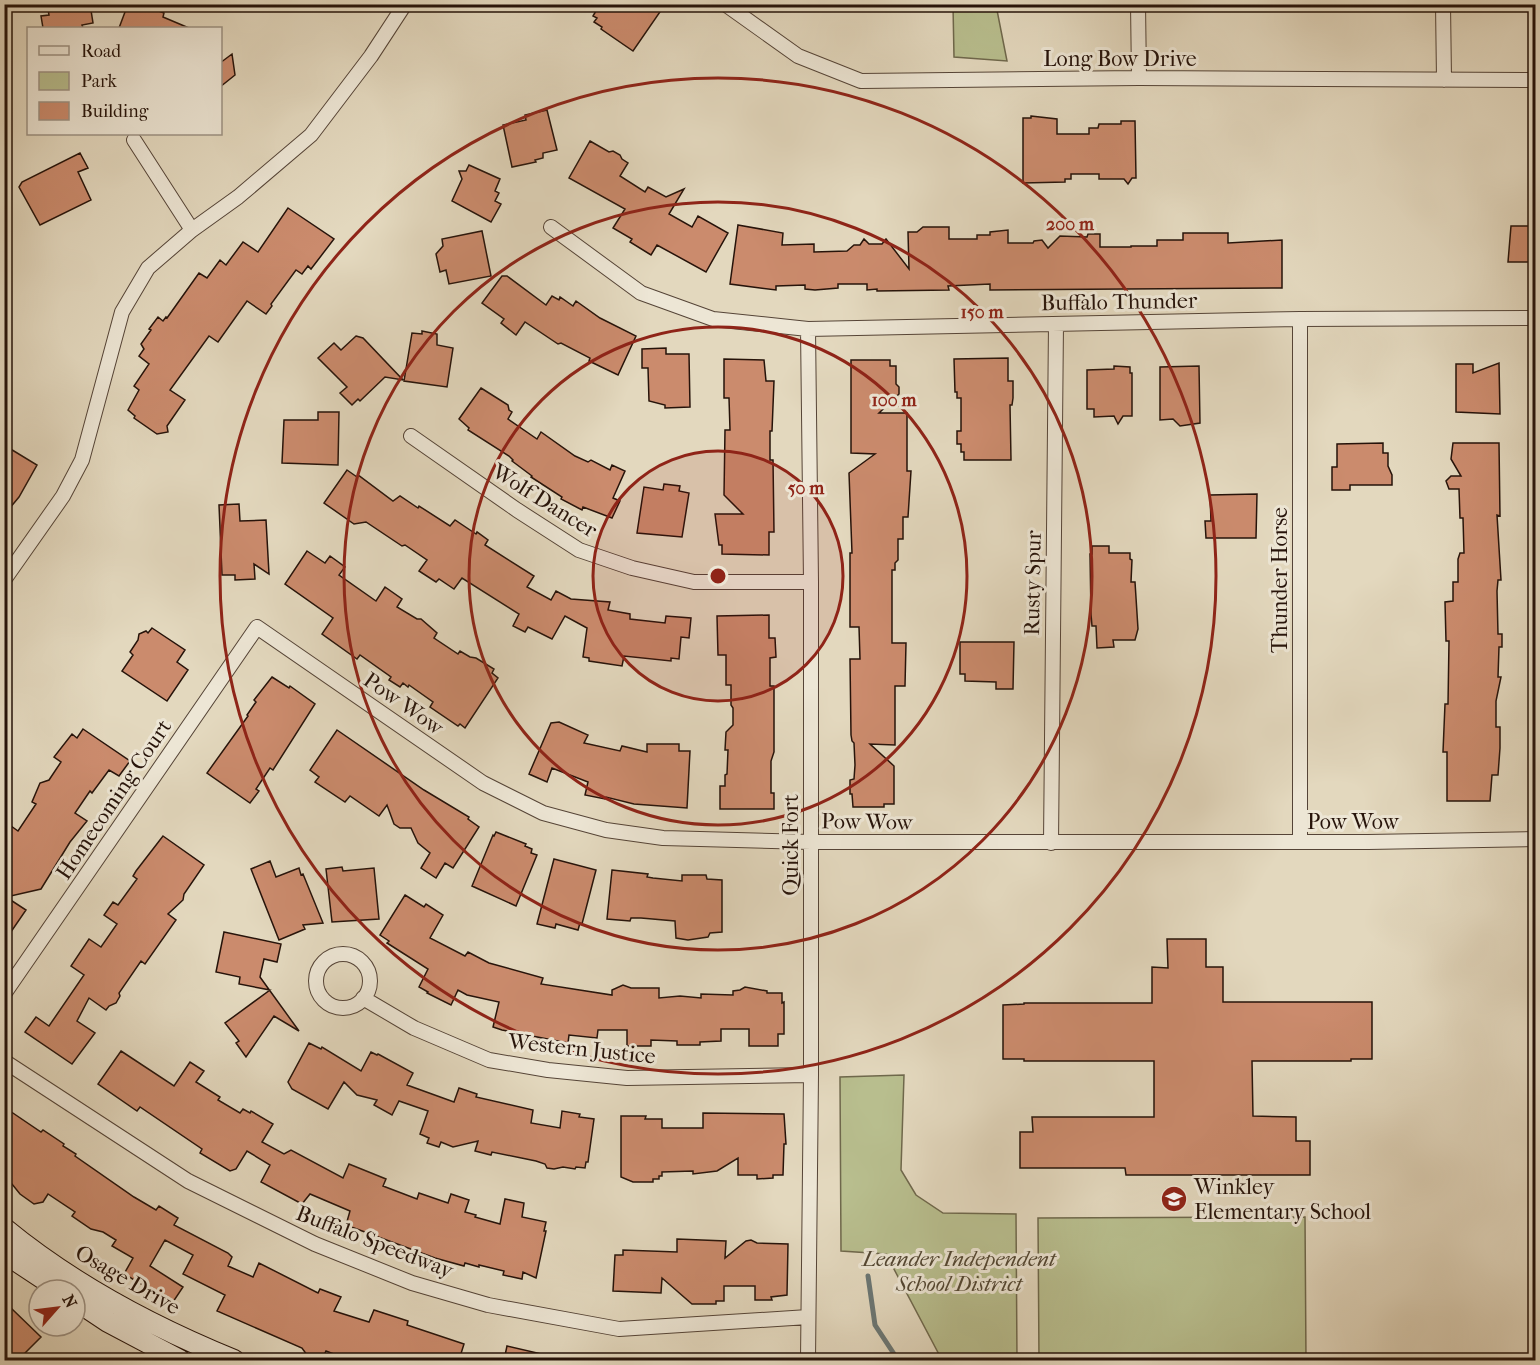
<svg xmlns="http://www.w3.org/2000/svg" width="1540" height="1365" viewBox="0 0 1540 1365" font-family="'IM FELL French Canon',serif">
  <rect width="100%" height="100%" fill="#e3d8be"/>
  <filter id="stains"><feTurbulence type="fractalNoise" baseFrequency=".00333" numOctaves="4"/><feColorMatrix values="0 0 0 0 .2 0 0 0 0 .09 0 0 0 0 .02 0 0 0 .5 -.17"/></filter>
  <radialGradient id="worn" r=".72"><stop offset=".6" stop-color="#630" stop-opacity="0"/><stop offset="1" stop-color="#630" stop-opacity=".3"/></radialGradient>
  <path fill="#b8be8e" stroke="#6f684c" stroke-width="1.5" d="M953,5H996L1007,61L954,57Z
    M904,1075L901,1170L916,1195L943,1213L1016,1214L1017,1360H942L886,1254L841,1251L840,1077Z
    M1305,1217L1306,1360H1039L1038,1218Z"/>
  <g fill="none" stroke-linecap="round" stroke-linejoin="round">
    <path stroke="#6a7674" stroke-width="5" d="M868,1276L875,1325L898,1360"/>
  </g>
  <path fill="#cb8b6d" stroke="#26130a" stroke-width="1.5" d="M47,4H90L93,23L82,25L83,28H43L41,16L49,15Z
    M128,4H140L164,13L163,17L189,28H119Z
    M600,4H655L662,9L633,51L601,29L602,27L594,22L597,18L593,16Z
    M232,54L235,75L220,87V63Z
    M547,110L557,150L543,153V158L535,160L536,162L512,167L503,125L526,120L525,115Z
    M1031,116L1057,119V134H1089V128H1098L1099,124H1121V121H1135L1136,178H1132L1128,184L1124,179H1099V174H1071V179H1065V182L1023,183V118H1031Z
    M590,141L609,152L613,151L620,155L622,159L628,163L620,176L645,192L648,187L666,197L684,189L669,214L692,227L698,216L728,233L706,272L657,245L651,255L630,242L632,239L613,228L625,209L569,178Z
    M80,153L88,168L78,172L91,200L40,225L19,187L22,182Z
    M469,165L500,179L495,191L499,193L495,201L501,204L491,222L452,201L462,179L459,171H466Z
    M288,208L334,239L311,269L308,266L302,274L296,270L271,304L272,306L266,314L247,301L218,342L209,336L170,390L185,400L167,426L168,432L157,434L134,418L135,416L128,410L139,390L134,386L149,364L139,356L144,349L141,344L151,330L149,329L158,317L163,321L166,317L167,318L199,273L207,278L220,260L226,265L243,242L258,252Z
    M738,225L783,233L782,245L814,244V252L847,251L854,245H860L864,239L869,244H882L886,239L909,269L908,232H917L923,227H949V239H977V235H990V232L1008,230V243H1033L1034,241L1042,240L1048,248L1060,236L1087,237L1088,234H1100V247H1131V246H1157V240H1183V233H1228V243L1282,240V288L990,290V284L948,286L949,290L877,291V289L867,290V284H838V288L815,290L805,289V285L776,286V290L730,284Z
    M1511,226H1536V260H1532V262H1508Z
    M482,231L491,276L449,284L446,270L440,272L436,254L443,246L442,239Z
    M502,276H507L546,305L552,296L559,300L560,297L573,306L576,301L600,318L636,336L618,375L589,361L590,358L561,343L558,344L525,322L516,335L501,323L504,319L482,303Z
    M422,331L437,334V345L453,348L447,387L404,381L412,333L422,334Z
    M356,336L363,338L403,380L385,377L360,401L358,399L352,405L340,393L347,387L318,358L334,343L341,350Z
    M666,348V354H689L690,407L665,408V405L649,401L648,368H642V349Z
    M1008,358V381H1013V398L1012,405H1010L1011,460H964V452H961V444H957V431H961V398H957V392H955L954,359Z
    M724,359L764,360L766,381H774L772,431H770V460H773L774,532H769V555L722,554V545H719L715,514H743L724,495L725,430H730L729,398H724Z
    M851,360H890V366H896V384L899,387V394L879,413H907V471H911L908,517H903V539H898V560L895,563V570H892V643H906L905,686H895V745L870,744L894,766V804H884V807H853L852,794H850V780L854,779L855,765L854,743L852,741L851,735L850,659H860L859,627H850V553H852L849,473L875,454L851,453Z
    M1499,363L1500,414L1456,412V364H1473V373Z
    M1114,366L1130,367V373H1132V416H1123L1118,424L1114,416L1094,417V409H1087V370L1114,369Z
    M1199,366L1200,423L1180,426L1173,419L1160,420V367Z
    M481,388L508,405L509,410L512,412L508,419L537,439L541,432L575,456L588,462L591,460L610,470L612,465L625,471L613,498L620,501L612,518L583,507L582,510L561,499L562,497L531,477L532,476L512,461L513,460L509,456L468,430L469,428L459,419Z
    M318,412H339L338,465L282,463L284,420H318Z
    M1383,443V453H1388V466L1392,475V485H1350V490H1332V467H1337V444Z
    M1453,443H1499L1500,516L1497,515L1501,580H1498L1497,591L1498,634H1502V647H1499L1498,677H1501L1496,701V727H1500V748L1498,775H1492L1490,801H1447V752H1443L1445,704H1448L1449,641H1446L1445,602L1453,601V582H1458V559L1460,553H1464L1463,518H1460L1459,489H1449L1446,481L1451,476H1461L1451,459Z
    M4,445L37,465L19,497L4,515Z
    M347,470L357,477L358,475L393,501L400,496L418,508L419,506L450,526L455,520L476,534L477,532L488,540L485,545L534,576L527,587L551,600L556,591L571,599L610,602L608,610L630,614V619L665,623L666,616L691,618L689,638L681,637L679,659L671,658V661L624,656L622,666L589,661V658L583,657L587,628L565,616L552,639L528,627L525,632L513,626L519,614L462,578L454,589L439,579L436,582L419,571L427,560L405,545L402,546L366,522L354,524L324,503Z
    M664,484L680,486L679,491L689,493L682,537L637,533L644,487L663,490Z
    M1257,494L1256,538H1206L1205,521H1211L1210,495Z
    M239,504L240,521L266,520L269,574L254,564L255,579L235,580V575H222L219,505Z
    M1092,546H1109V553H1130V559L1132,560L1131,582H1135L1138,629L1135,640H1113L1114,647L1097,648L1096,626H1092L1091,614L1090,554H1092Z
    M307,551L325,563L330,556L345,567L339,575L376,601L385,587L402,599L397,607L417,619H421L437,633L434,638L458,654L460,651L470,657L476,658L494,669L492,673L498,678L465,728L460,724L458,726L430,707L433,702L409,685L408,687L403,683L400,687L389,680L391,677L360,655L357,659L322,634L333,618L285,584Z
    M769,615V638H775L776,657L770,658V686H774V752L771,761V793H774V809H720V786H725V775L727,774L728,750H725L726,732L733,725V708L731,705V685H726V655H718L717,616Z
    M152,628L185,650L177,662L188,670L167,701L122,671L133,655L130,652L138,640L139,634L146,631L148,633Z
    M960,642H1014L1013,689H996V682L965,681V674H960Z
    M272,677L289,688L290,686L315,704L273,770L270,768L256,789L259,791L250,803L207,773L248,716L247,715L256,702L254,700Z
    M559,722L588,735L584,743L620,751L622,746L647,752V744H679V751H690L687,808L634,804L606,797L605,799L585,795L588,782L552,768L547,782L529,774L551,723Z
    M83,729L130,761L119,776L109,770L92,793L90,791L75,813L87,821L70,842L41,889L6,897L26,910L4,942V835L11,826L18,831L36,804L32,802L40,783L49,780L61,762L54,757L72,734L77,738Z
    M337,730L424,790L469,817L468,819L479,827L453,868L445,863L436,878L421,868L430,853L418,843L411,828H400L394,824L387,805L379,816L350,796L345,802L315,782L319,777L310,770Z
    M496,832L526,844L525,846L532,849L531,853L537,855L516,906L472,886L493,835L494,836Z
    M163,836L204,865L184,894L183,900L168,914L176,920L145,964L141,961L119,993L120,996L116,1003L109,1006L106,1010L89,998L77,1021L95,1033L72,1064L25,1032L36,1017L49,1026L84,975L71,966L89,939L101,947L117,924L104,915L113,902L118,905L137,879L133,876L136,871Z
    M554,859L596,870L582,924L580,923L578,930L556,924L555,928L537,924Z
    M270,861L276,877L299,868L301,875L303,874L323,923L303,925L305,929L279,940L251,869Z
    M342,867L343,871L374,868L379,919L332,922L326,869Z
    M612,870L648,874L647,877L653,878L682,881V875H706L707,879L722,880V932L710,933L708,937L688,940L676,938L675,921L641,918H631L630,921L607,919Z
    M405,895L424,907L426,904L443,915L430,938L465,956L468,952L489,963L543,978L541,984L612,995V990L623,985L631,988H659V998L680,996L701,998V994L733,995V991L740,990L745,987L767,991V993H782V1003L784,1002V1034H778V1046H749V1029H721V1041L700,1042V1045H677V1041L651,1040V1046H627V1030H598L597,1038L569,1035L568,1043L502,1030L493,1027L499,1002L467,995L458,990L451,1005L427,993L428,992L419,987L428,969L387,943L389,941L380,935Z
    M224,932L281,944L277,962L264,959L260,977L299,1031L274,1016L246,1057L236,1043L239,1041L225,1023L270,990L239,984L240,977L216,972Z
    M1167,939H1206V967H1223V1002H1372V1059H1351V1061H1252L1253,1116L1296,1117V1141H1310V1175H1126L1125,1168H1020V1132H1033L1032,1117H1154V1061H1024V1059H1003V1005L1024,1004V1003H1152V967L1168,968Z
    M309,1043L321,1049L322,1047L361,1071L371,1052L377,1055L378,1054L413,1073L407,1085L454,1102L459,1088L477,1094L476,1097L533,1110L531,1123L560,1128L562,1111L580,1114L579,1117L594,1119L588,1162H586L585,1168L576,1167L575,1169L563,1167L554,1169L547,1168L545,1164L536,1161L492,1152L491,1155L475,1151L478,1141L453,1147L441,1142L439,1147L427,1143L429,1138L420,1134L428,1111L399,1101L392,1115L374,1105L377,1100L357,1095L344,1082L328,1109L292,1089L288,1082Z
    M121,1051L174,1086L190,1062L204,1071L196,1082L220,1097L218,1100L240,1113L243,1109L250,1113L251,1111L273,1124L262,1142L284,1154L291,1150L343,1178L349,1164L386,1179L383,1186L417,1199L419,1193L448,1203L451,1194L469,1200L465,1212L476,1215L475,1217L500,1224L505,1199L524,1203L522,1217L546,1222L544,1231H546L536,1278L523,1272L522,1279L503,1275L504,1271L479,1265V1267L465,1263L464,1266L435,1258L346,1225L350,1211L310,1194L302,1204L261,1182L270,1165L247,1151L236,1169L230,1171L200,1153L202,1149L140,1107L137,1111L98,1084Z
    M4,1107L41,1132L43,1130L64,1144L63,1146L76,1154L75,1156L134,1197L156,1210L159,1206L178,1218L174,1225L228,1253L232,1257L228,1266L253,1277L259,1263L318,1293L320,1289L341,1297L334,1311L369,1322L374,1310L408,1321L407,1325L464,1344L459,1360H349L326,1351L324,1355H307L302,1348L217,1311L225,1295L183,1274L193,1255L165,1240L150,1266L183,1287L171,1305L149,1291L150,1289L124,1274L133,1258L112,1246L116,1240L103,1232L91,1229L72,1216L75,1212L48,1194L43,1202L34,1204L20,1194L12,1184L4,1179Z
    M703,1113L784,1114L786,1144H784L783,1175H773V1178L757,1179V1175H738V1158L717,1171L693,1174V1171L662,1172V1176H659V1179H653V1182H633L621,1177V1116H646L645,1119H662V1128H703Z
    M677,1239L726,1241L725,1258L746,1241L751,1240L757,1243L788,1244L787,1295L771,1297L772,1300H755V1286H724V1301H716V1304H692L662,1278L661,1293L613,1291L615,1255H623V1250L677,1252Z
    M12,1309L41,1337L18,1360H4V1317Z
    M507,1346L546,1355L545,1360H504Z"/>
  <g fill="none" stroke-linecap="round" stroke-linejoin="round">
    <g stroke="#554437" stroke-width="16">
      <path id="street" d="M725,4L798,56L861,81L1139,78L1536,80
        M1138,4L1139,78
        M1443,4L1444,80
        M134,140L192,230
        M551,227L641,293L713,319L808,329L1300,319L1536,318
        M411,436L517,510L579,550L632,568L694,582H811
        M4,580L63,496L82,460L122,312L148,268L192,230L238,197L311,135L371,56L405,4
        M1300,842V319
        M1051,843L1056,324
        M316 981a27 27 0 1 1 54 0a27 27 0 1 1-54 0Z
        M4,994L257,627L483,783L543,813L606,830L663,838L811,842H1368L1536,839
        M363,998L414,1028L489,1060L548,1070L627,1078L811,1075
        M4,1061L188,1181L315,1244L412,1283L488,1305L619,1329L808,1317
        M808,1360L811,1075V582L808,329"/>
    </g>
    <g stroke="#26130a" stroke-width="22">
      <path id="secondary" d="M4,1228C72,1284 153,1327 234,1360
        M4,1253L60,1290
        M75,1300L108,1322L180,1360"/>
    </g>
    <use href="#street" stroke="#ede6d5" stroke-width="14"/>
    <use href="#secondary" stroke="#ede6d5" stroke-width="20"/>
  </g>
  <circle cx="718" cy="576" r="125" fill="#8f2418" fill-opacity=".12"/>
  <g fill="none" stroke="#8f2418" stroke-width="3">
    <circle cx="718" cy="576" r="125"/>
    <circle cx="718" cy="576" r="249"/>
    <circle cx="718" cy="576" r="374"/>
    <circle cx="718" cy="576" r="498"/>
  </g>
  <defs>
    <g id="school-disc" transform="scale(1.35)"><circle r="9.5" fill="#8f2418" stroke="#ede6d5"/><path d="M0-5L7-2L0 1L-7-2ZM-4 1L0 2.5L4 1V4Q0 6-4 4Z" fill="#fff"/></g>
  </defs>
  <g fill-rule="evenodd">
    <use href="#school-disc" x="1174" y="1199"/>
  </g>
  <g text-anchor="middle" stroke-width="6" stroke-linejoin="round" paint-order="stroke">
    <g font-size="22" fill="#26130a" stroke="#ede6d5">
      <text x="1120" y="66">Long Bow Drive</text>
      <text transform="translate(1119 301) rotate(-1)" y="8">Buffalo Thunder</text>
      <text transform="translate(545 500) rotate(32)" y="8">Wolf Dancer</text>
      <text transform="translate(1279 580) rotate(-90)" y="8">Thunder Horse</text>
      <text transform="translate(1032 583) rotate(-89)" y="8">Rusty Spur</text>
      <text transform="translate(404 703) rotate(35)" y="8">Pow Wow</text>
      <text transform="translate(113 799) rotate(-56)" y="8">Homecoming Court</text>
      <text transform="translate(867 821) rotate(1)" y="8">Pow Wow</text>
      <text x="1353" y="829">Pow Wow</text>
      <text transform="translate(790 845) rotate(-90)" y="8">Quick Fort</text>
      <text transform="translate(582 1048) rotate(6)" y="8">Western Justice</text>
      <text transform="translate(375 1241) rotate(21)" y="8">Buffalo Speedway</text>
      <text transform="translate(128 1279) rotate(30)" y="8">Osage Drive</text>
    </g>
    <g font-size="22" fill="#26130a" stroke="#ede6d5" text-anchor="start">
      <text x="1194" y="1194">Winkley<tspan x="1194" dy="25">Elementary School</tspan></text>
    </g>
    <g font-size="22" font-style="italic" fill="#524632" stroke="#ede6d5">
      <text x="959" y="1266">Leander Independent<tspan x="959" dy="25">School District</tspan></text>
    </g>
  </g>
  <circle cx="718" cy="576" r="9" fill="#8f2418" stroke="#ede6d5" stroke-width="3"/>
  <g font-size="18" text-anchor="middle" font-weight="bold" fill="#8f2418" stroke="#ede6d5" stroke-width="6" stroke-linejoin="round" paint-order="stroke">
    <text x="1070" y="230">200 m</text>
    <text x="982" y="318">150 m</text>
    <text x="894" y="406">100 m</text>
    <text x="806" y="494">50 m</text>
  </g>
  <rect width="1540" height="1365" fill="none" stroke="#e3d8be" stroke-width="24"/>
  <rect x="6" y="6" width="1528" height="1353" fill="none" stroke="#26130a" stroke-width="3"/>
  <rect x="12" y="12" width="1516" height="1341" fill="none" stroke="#26130a" stroke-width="1.5"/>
  <rect x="27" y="27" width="195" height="108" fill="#ede6d5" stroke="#9d9284" stroke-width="1.5"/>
  <rect x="39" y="46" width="30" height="9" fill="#ede6d5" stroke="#9d9284" stroke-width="1.5"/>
  <text x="81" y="57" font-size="18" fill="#26130a">Road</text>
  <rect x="39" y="72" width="30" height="18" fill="#b8be8e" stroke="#9d9284" stroke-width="1.5"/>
  <text x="81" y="87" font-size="18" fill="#26130a">Park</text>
  <rect x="39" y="102" width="30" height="18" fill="#cb8b6d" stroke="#9d9284" stroke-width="1.5"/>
  <text x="81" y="117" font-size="18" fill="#26130a">Building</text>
  <g transform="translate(57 1308) rotate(62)"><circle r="28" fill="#ede6d5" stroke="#9d9284" stroke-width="1.5"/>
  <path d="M0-4.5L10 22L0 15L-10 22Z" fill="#8f2418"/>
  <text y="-9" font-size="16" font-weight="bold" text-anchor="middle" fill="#26130a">N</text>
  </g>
  <rect width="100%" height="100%" filter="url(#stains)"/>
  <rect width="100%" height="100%" fill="url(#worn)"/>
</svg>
